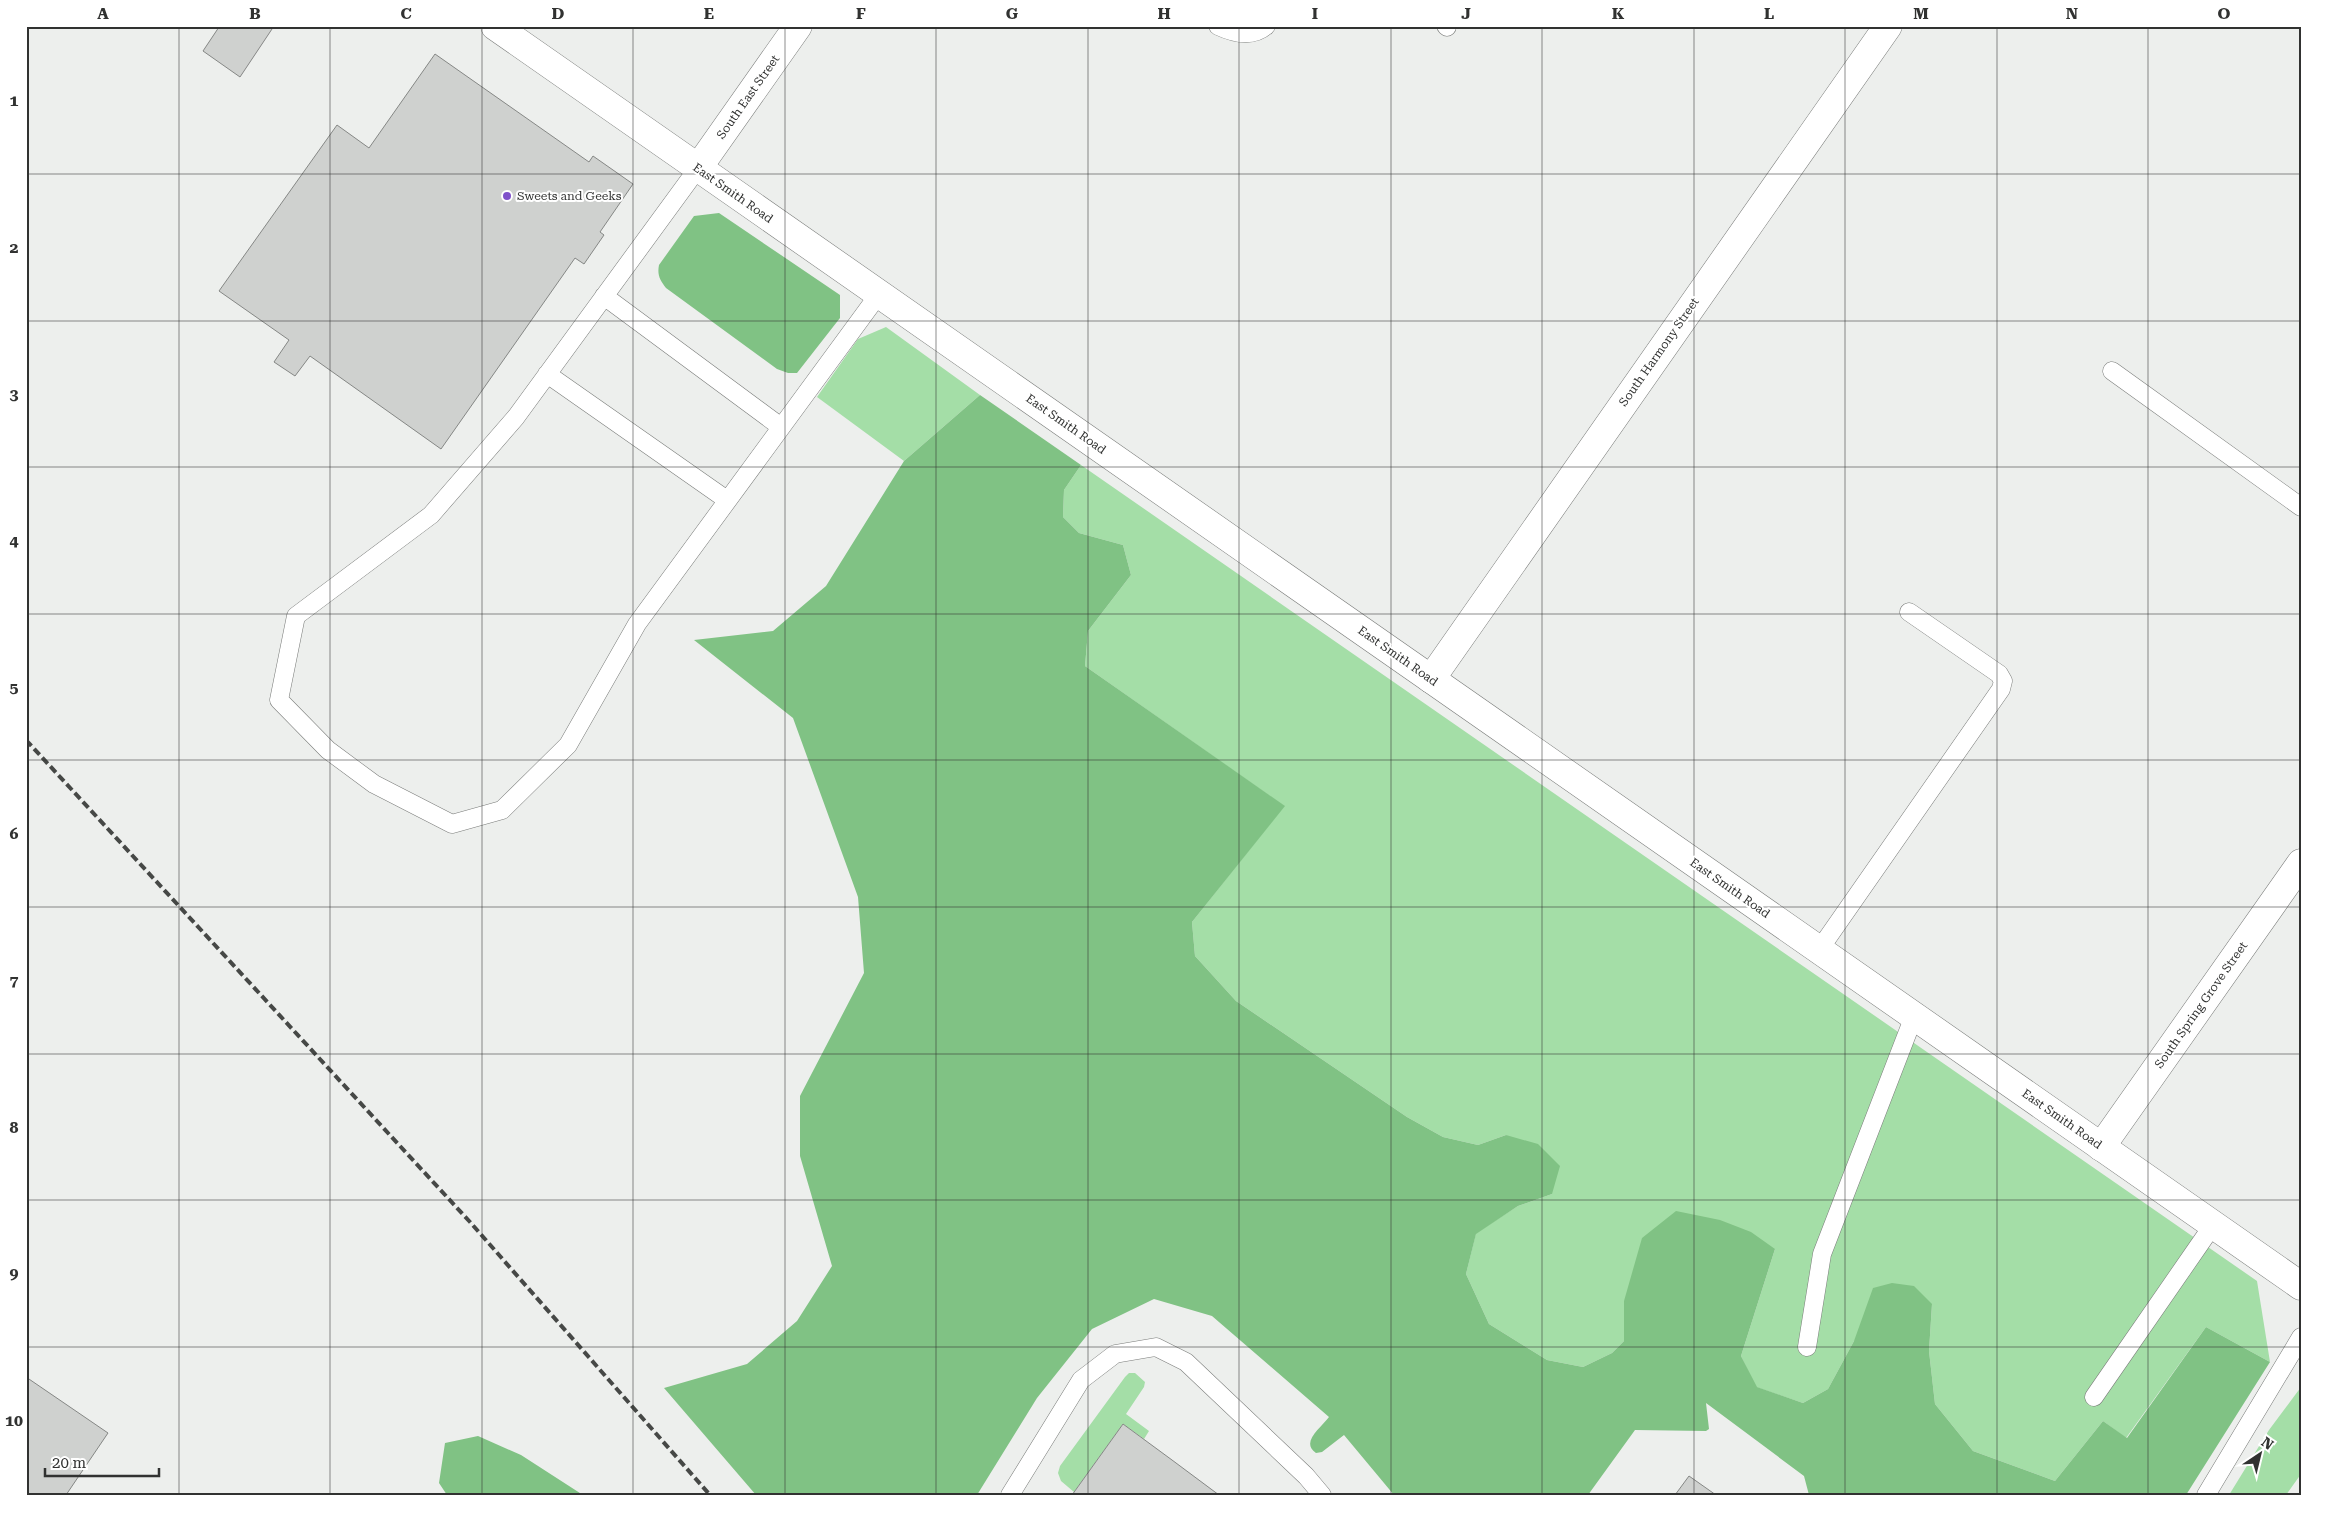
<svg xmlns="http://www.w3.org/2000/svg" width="2327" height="1521" viewBox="0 0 2327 1521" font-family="'Roboto Serif',serif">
  <rect width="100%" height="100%" fill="#edefed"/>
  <path fill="#a4dea7" d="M886,327L980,395L904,461L817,397L858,339Z
    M1081,465L2257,1281L2270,1362L2206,1327L2126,1438L2103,1421L2055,1481L1973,1451L1935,1404L1929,1351L1932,1304L1854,1341L1828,1389L1803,1403L1756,1387L1741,1356L1775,1249L1624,1301V1341L1612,1353L1583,1367L1547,1360L1489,1324L1466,1274L1476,1233L1518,1206L1552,1194L1506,1135L1478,1145L1443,1137L1407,1117L1236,1001L1195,956L1192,922L1284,806L1085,666L1088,631L1131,575L1123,545L1079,533L1063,517L1064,490Z
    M1129,1373H1135L1145,1382L1144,1387L1126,1414L1149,1431L1144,1439L1123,1424L1074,1492L1061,1481L1058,1473L1060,1466L1125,1377Z
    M2301,1387V1474L2286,1495H2229L2269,1430Z"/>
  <path fill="#80c284" d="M719,213L840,295V318L797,373H788L777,369L666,288C660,280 657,275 659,265L694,216Z
    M980,395L1081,465L1064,490L1063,517L1079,533L1123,545L1131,575L1088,631L1085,666L1285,806L1192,922L1195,956L1236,1001L1407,1117L1443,1137L1478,1145L1506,1135L1538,1144L1560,1166L1552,1194L1518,1206L1476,1234L1466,1274L1489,1324L1547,1360L1583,1367L1612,1353L1624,1341V1301L1642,1238L1676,1211L1720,1220L1751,1232L1775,1249L1741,1356L1757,1387L1803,1403L1828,1389L1854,1341L1873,1288L1892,1283L1914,1286L1932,1304L1929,1351L1935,1404L1973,1451L2055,1481L2103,1421L2127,1438L2206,1327L2270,1362L2186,1495H1809L1804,1476L1706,1403L1709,1429L1706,1431L1635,1430L1588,1495H1394L1344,1435L1322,1452L1316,1453C1300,1442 1321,1428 1329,1417L1212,1316L1154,1299L1092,1329L1037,1398L977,1495H756L664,1388L747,1364L797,1321L832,1266L800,1156V1096L864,973L858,897L793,718L694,640L773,631L826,586L904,461Z
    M478,1436L521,1455L583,1495H447L439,1483L445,1443Z"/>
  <path fill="#cfd1cf" stroke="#858785" d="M218,26H274L240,77L203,51L219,27Z
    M435,54L589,162L593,156L633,184L600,232L604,235L584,264L575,258L441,449L310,356L295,376L274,362L289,340L219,291L337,125L369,148Z
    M26,1377L108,1433L66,1495H26Z
    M1123,1424L1172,1460L1219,1495H1072Z
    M1689,1476L1716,1495H1675Z"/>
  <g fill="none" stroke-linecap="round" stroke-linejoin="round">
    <g stroke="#7a7c7a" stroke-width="19">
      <path id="service" d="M1218,26C1233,33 1252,38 1266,26
        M1446,26L1447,27
        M698,168L516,417L431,515L296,616L279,700L328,750L374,784L452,824L502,810L568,745L637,624L879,294
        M604,296L781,427
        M2112,371L2301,507
        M547,374L727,500
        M1819,950L2001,689L2003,681L1999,674L1909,612
        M1807,1347L1822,1254L1914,1016
        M2094,1397L2213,1225
        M1010,1495L1081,1380L1115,1354L1156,1347L1186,1362L1306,1476L1322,1495
        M2206,1495L2301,1337"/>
    </g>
    <g stroke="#7a7c7a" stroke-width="29">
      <path id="minor" d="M698,168L798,26
        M1431,679L1888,26
        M2101,1147L2301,863"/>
    </g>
    <g stroke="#7a7c7a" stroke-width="29">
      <path id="tertiary" d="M495,26L2301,1286"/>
    </g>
    <use href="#service" stroke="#fff" stroke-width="18"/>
    <use href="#minor" stroke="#fff" stroke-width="28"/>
    <use href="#tertiary" stroke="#fff" stroke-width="28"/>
    <path stroke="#464846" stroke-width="4" stroke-dasharray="8 4" stroke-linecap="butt" d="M26,740L470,1222L710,1495"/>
  </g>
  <path fill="none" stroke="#313231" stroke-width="1" stroke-opacity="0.55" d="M179,26V1495M330,26V1495M482,26V1495M633,26V1495M785,26V1495M936,26V1495M1088,26V1495M1239,26V1495M1391,26V1495M1542,26V1495M1694,26V1495M1845,26V1495M1997,26V1495M2148,26V1495M26,174H2301M26,321H2301M26,467H2301M26,614H2301M26,760H2301M26,907H2301M26,1054H2301M26,1200H2301M26,1347H2301"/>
  <circle fill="#7f51ca" stroke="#fff" stroke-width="2" cx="507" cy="196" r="5"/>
  <g text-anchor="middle" stroke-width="4" stroke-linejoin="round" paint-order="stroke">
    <g font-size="12" fill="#313231" stroke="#fff">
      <text transform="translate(748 97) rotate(-55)" y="4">South East Street</text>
      <text transform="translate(733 193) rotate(35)" y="4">East Smith Road</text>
      <text transform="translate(1659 352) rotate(-55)" y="4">South Harmony Street</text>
      <text transform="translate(1066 424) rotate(35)" y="4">East Smith Road</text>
      <text transform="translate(1398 656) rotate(35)" y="4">East Smith Road</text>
      <text transform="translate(1730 888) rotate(35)" y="4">East Smith Road</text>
      <text transform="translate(2201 1005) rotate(-55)" y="4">South Spring Grove Street</text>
      <text transform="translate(2062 1119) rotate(35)" y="4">East Smith Road</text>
    </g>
    <g font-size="12" fill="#313231" stroke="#fff" text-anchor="start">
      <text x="517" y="200">Sweets and Geeks</text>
    </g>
  </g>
  <rect width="2327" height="1521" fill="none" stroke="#ffffff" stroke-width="55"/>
  <g transform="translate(2260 1454) rotate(35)" stroke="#ffffff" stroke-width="4" paint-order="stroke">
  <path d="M0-4L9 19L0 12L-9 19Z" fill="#313231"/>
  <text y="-8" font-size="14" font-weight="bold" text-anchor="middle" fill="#313231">N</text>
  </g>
  <path d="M45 1468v8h114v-8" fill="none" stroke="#313231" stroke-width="2.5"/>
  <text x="52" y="1468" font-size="15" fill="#313231" stroke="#ffffff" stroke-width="4" paint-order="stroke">20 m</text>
  <rect x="28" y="28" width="2272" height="1466" fill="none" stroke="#313231" stroke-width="2"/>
  <g font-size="16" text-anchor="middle" font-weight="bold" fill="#313231">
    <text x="103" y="19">A</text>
    <text x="255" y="19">B</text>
    <text x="406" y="19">C</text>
    <text x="558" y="19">D</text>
    <text x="709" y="19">E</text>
    <text x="861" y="19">F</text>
    <text x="1012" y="19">G</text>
    <text x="1164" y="19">H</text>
    <text x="1315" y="19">I</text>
    <text x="1466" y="19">J</text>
    <text x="1618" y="19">K</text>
    <text x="1769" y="19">L</text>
    <text x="1921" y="19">M</text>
    <text x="2072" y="19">N</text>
    <text x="2224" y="19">O</text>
    <text x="14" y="106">1</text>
    <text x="14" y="253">2</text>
    <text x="14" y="400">3</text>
    <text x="14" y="546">4</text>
    <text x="14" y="693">5</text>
    <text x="14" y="839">6</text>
    <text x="14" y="986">7</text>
    <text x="14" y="1133">8</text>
    <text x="14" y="1279">9</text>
    <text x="14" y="1426">10</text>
  </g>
</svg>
